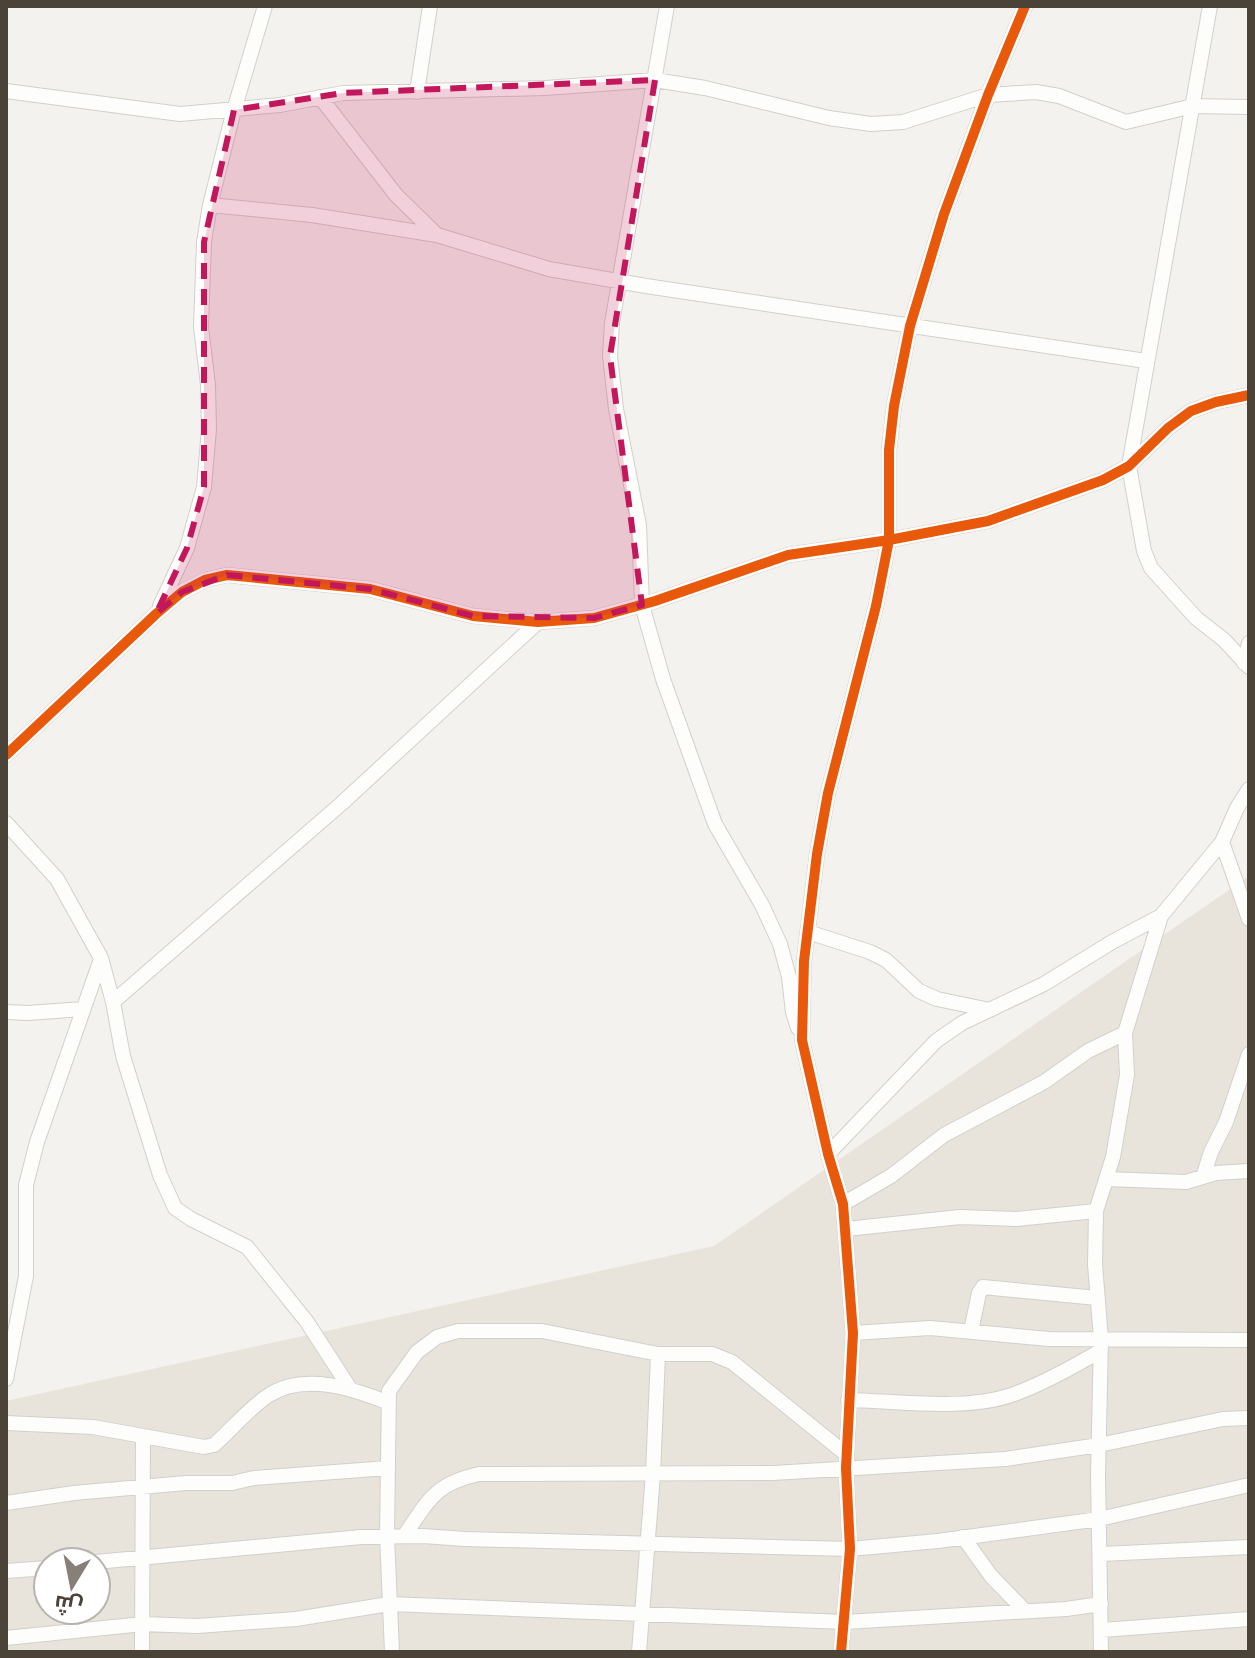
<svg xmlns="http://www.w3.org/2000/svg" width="1255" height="1658" viewBox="0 0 1255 1658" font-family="Manrope,Cairo,sans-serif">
  <rect width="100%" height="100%" fill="#f4f2ee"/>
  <path fill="#e8e4db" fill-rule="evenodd" d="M1249,876V1652H6V1401L714,1246ZM48,1562H96V1610H48Z"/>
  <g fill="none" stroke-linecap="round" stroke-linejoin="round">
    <g stroke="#d2d0cb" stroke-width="16">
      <path id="street" d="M667,6L612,323L610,356L616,409L639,525L642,605L663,679L715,824L762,905L780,944L789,977L793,1012L798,1028
        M1210,6L1129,466L1144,551L1151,568L1196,618L1224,640L1249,667
        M6,91L180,114L280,105L343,93L545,88L655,80L705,88L829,118L871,124L903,122L988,95L1036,92L1059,96L1126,122L1193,106L1249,107
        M417,92L430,6
        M320,97L396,195L437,235
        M210,205L312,215L437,235L549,269L646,286L1146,361
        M160,606L187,548L204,487L209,429L208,385L201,327L204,242L210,205L234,110L265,6
        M1244,663L1249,643
        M6,755L156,614L182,592L205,580L227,575L370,589L473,616L538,622L594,618L655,601L788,555L889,540L988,521L1103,480L1129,466L1168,428L1191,411L1216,402L1249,395
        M6,823L57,879L101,958L113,1002L123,1056L160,1175L175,1208L191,1219L247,1247L307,1322L351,1390
        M1222,842L1249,919
        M808,932L870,952L886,960L919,991L937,999L990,1010
        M113,1002L341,804L538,622
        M6,1012L28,1013L83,1009
        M828,1154L936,1041L962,1023L1044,984L1112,942L1161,916L1222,842L1237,808L1249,789
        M1203,1177L1211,1152L1226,1122L1249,1054
        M1106,1179L1186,1182L1216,1173L1249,1171
        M843,1204L891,1176L944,1135L1044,1082L1088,1051L1125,1033
        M846,1229L960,1217L1016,1219L1096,1211
        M971,1331L979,1293L983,1287L1097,1298
        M853,1333L930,1328L1049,1339L1249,1340
        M6,1379L26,1276V1185L37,1142L101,959
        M848,1400C899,1401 969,1412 1017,1393C1046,1382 1073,1367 1100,1351
        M6,1423L93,1427L204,1447L214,1445C232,1429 249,1408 269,1395C305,1372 354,1389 389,1403
        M6,1503L74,1493L186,1483H232L254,1478L388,1468
        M404,1536C429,1500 434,1484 479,1474L773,1473L1005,1459L1099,1445L1223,1419L1249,1418
        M963,1537L991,1576L1025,1611
        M1101,1554L1249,1547
        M96,1562L361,1537L423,1536L465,1539L850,1549L938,1541L1099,1519L1249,1485
        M6,1571L48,1568
        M1102,1630L1249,1619
        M6,1638L143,1624L197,1626L296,1619L389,1604L845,1622L1066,1609L1101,1604
        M142,1652L143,1438
        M392,1652L387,1536L389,1391L417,1352L437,1337L458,1331H542L658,1354H712L732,1362L846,1454
        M639,1652L653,1474L658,1354
        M841,1652L850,1549L846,1468L853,1333L843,1204L828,1154L802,1040L804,961L817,854L828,793L876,606L889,540V450L894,406L910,326L944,214L988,95L1025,6
        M1101,1652L1098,1475L1101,1339L1095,1264L1096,1211L1113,1157L1127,1075L1125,1033L1161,916"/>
    </g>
    <use href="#street" stroke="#fdfdfc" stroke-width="14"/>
    <g stroke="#fff" stroke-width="15">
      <path id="cycleway" d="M6,755L156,614L182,592L205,580L227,575L370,589L473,616L538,622L594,618L655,601L788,555L889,540L988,521L1103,480L1129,466L1168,428L1191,411L1216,402L1249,395
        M841,1652L850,1549L846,1468L853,1333L843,1204L828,1154L802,1040L804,961L817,854L828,793L876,606L889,540V450L894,406L910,326L944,214L988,95L1025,6"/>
    </g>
    <use href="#cycleway" stroke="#e8590c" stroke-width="10"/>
  </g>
  <path fill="#c2185b" fill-opacity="0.2" stroke="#c2185b" stroke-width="6" stroke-dasharray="16 10" stroke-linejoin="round" d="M655,80L610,356L642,605L594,618L473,616L370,589L227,575L182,592L156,614L187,548L204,487V242L234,110L343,93Z"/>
  <rect width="1255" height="1658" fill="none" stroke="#4c4338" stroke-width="16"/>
  <g transform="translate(72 1586) rotate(190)"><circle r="38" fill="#ffffff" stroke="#b7b4af" stroke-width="2"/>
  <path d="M0-6L14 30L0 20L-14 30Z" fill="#878078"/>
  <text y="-12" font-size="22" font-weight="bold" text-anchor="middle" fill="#4c4338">ش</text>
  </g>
</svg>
